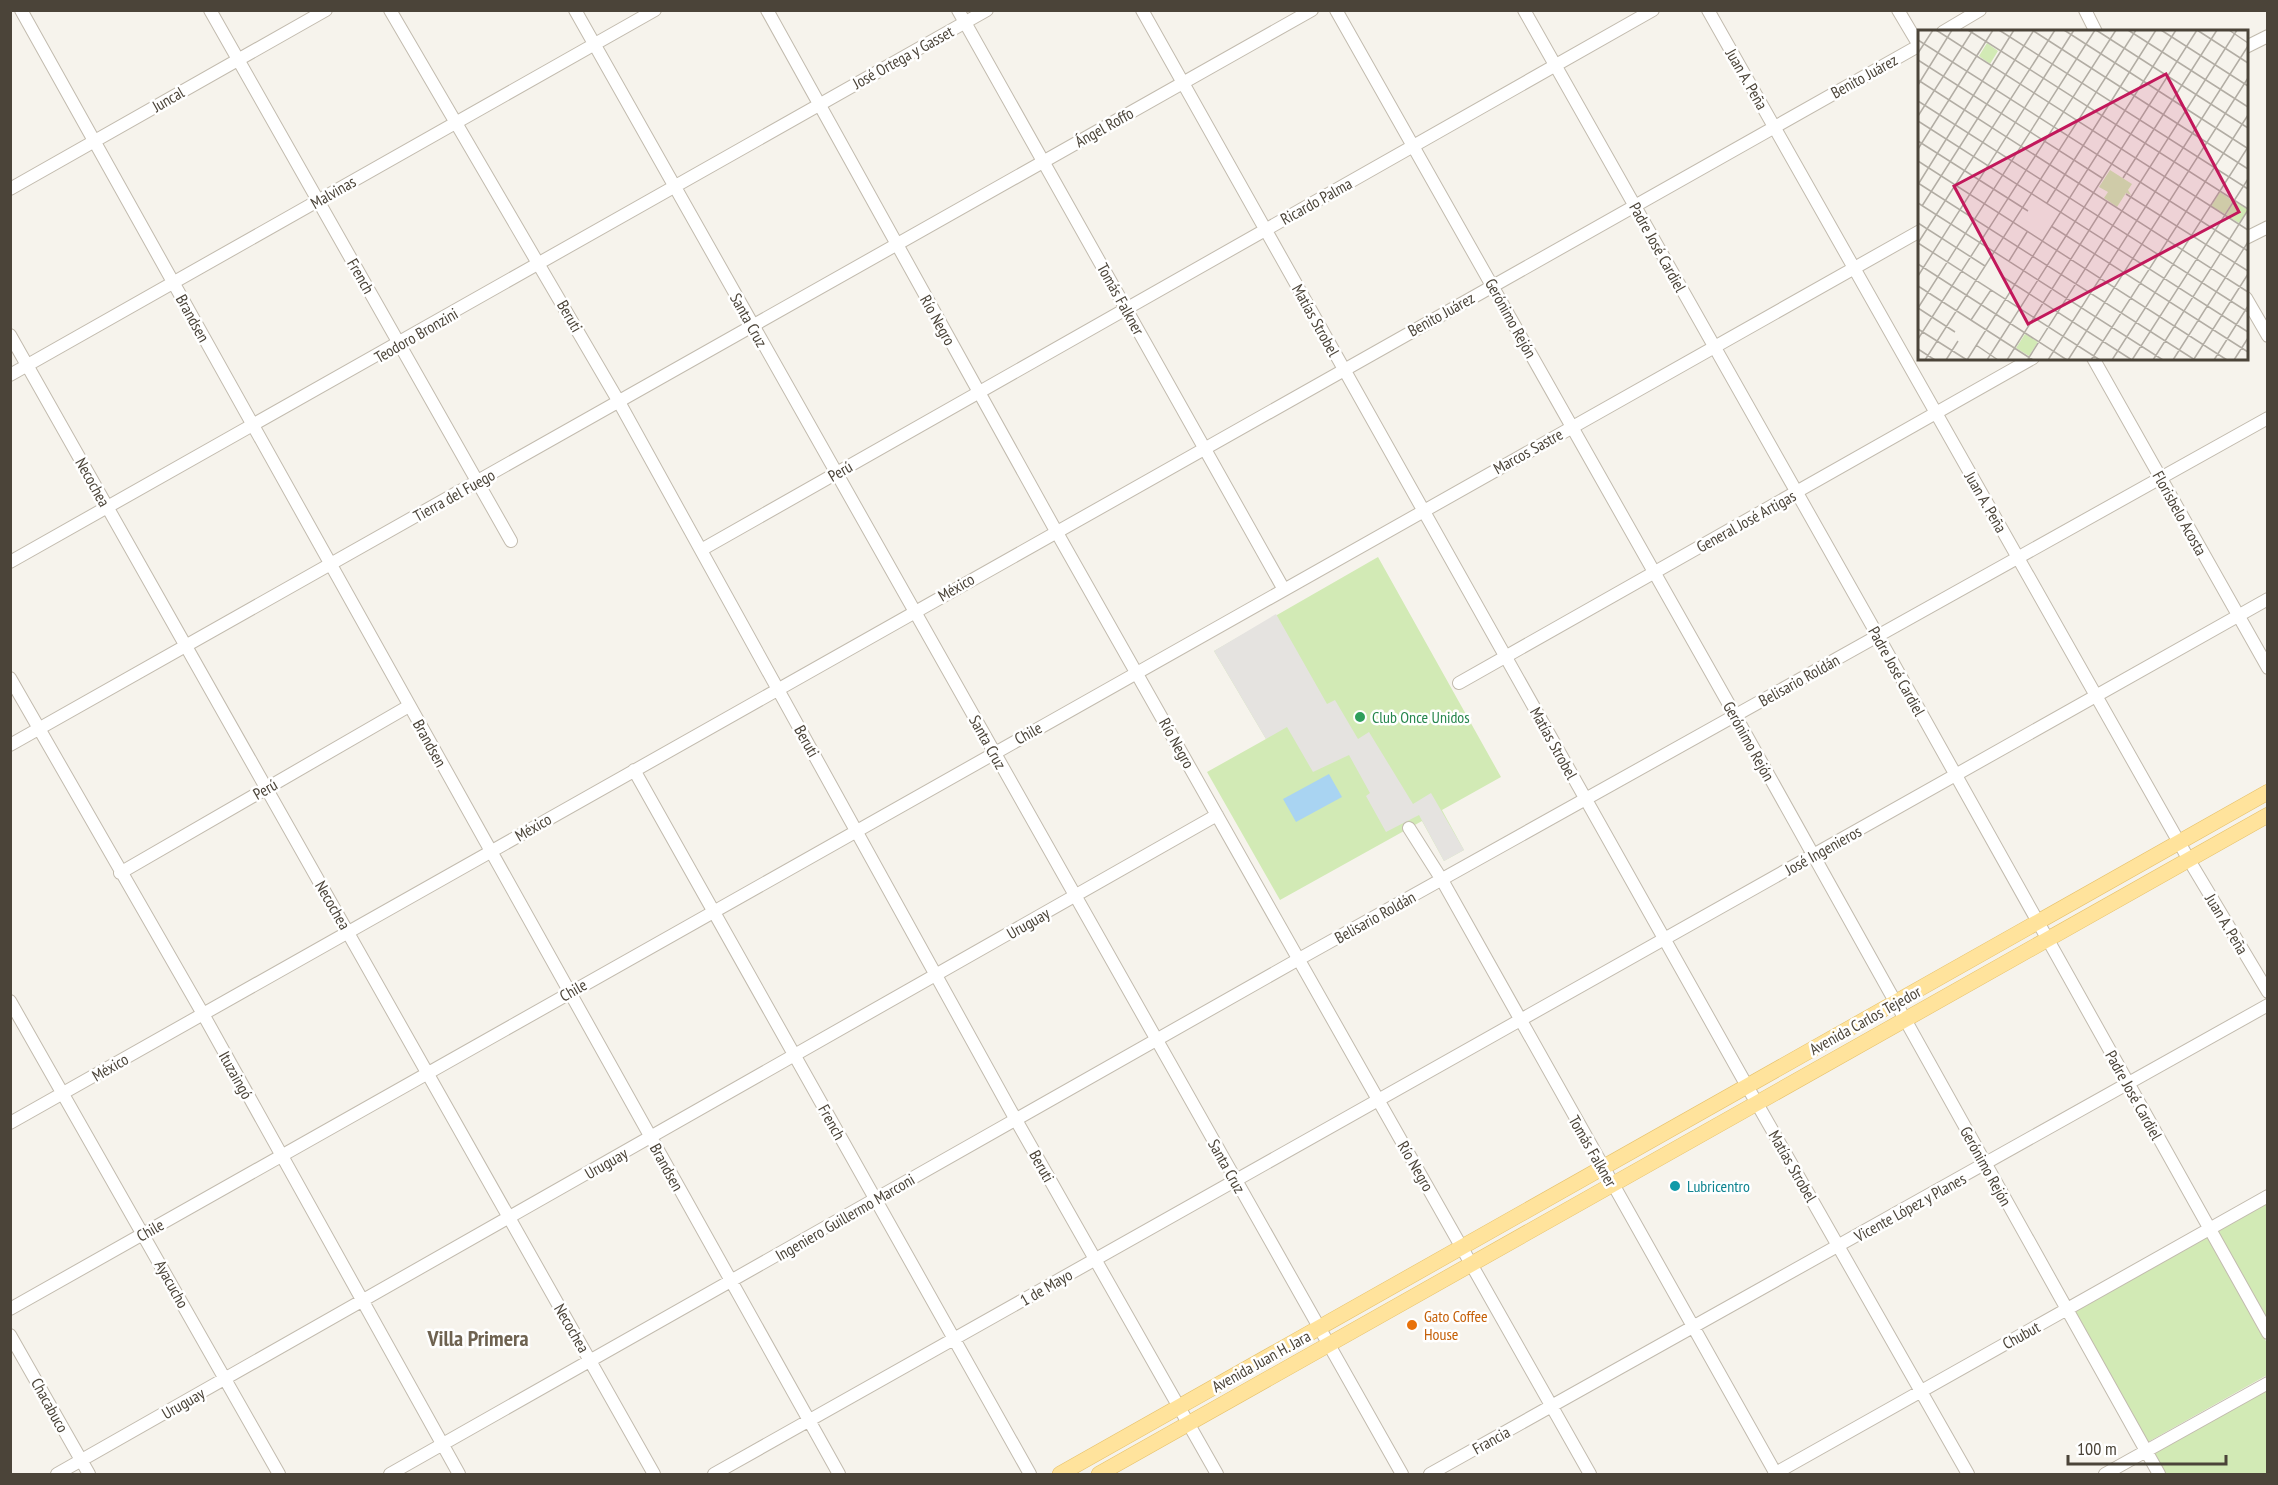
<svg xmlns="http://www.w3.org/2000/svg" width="2278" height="1485" viewBox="0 0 2278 1485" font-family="'PT Sans Narrow',sans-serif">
  <rect width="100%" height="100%" fill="#f6f3ec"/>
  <path fill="#d2eab5" d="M1378,557L1501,777L1442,810L1464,850L1444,861L1422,821L1280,900L1207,772L1266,739L1214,651Z
    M2267,1202V1320L2216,1231Z
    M2207,1236L2267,1343V1375L2148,1442L2073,1312Z
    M2267,1388V1474H2164L2152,1454Z"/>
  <path fill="#e5e3e0" d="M1276,614L1327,704L1335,700L1358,739L1369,732L1413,804L1431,793L1464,850L1444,861L1419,815L1386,832L1366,796L1370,793L1349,755L1313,772L1287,727L1266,739L1214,651Z"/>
  <path fill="#a9d4f2" d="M1329,774L1342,797L1296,822L1283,799Z"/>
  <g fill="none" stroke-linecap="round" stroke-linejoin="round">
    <g stroke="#c2bbae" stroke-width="14">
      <path id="minor" d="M21,10L839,1474
        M210,10L511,541
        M390,10L619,402L1016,1120L1217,1474
        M575,10L1402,1474
        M767,10L1056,531L1590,1474
        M958,10L1283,588
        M1142,10L1747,1086L1968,1474
        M1336,10L1735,715L2159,1474
        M1524,10L1878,636L2268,1333
        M1708,10L2189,860L2268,992
        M1898,10L1920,47
        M2085,10L2096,32
        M1943,32L1980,10
        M2246,47L2268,36
        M10,189L326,10
        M2246,238L2268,227
        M2246,298L2268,336
        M10,335L654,1474
        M2093,358L2268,668
        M10,375L655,10
        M701,550L1653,10
        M10,562L987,10
        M10,678L203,1014L459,1474
        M1459,683L2033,358
        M10,745L1312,10
        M634,770L1030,1474
        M1409,828L1442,880L1776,1474
        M120,873L409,706
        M10,1001L279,1474
        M10,1123L1920,45
        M10,1309L1920,231
        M10,1335L89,1474
        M57,1474L1217,815
        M390,1474L1299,959L2268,418
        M714,1474L2268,599
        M1430,1474L2268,1005
        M1774,1474L2268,1196
        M2105,1474L2268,1383"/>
    </g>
    <g stroke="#e6c16a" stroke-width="16">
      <path id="major" d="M1060,1474L2268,792
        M1099,1474L2268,815"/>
    </g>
    <use href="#minor" stroke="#fff" stroke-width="12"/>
    <use href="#major" stroke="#ffe39c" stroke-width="15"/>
  </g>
  <circle fill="#2e9e5b" stroke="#fff" stroke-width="2" cx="1360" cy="717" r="6"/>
  <circle fill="#0f9aa8" stroke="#fff" stroke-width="2" cx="1675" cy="1186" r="6"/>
  <circle fill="#e8710a" stroke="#fff" stroke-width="2" cx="1412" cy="1325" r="6"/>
  <g text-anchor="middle" stroke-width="5" stroke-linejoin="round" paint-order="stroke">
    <g font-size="16" fill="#4b4439" stroke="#fff">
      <text transform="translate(903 57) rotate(-29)" y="6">José Ortega y Gasset</text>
      <text transform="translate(1864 76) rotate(-29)" y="6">Benito Juárez</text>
      <text transform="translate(1747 79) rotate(60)" y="6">Juan A. Peña</text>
      <text transform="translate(168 99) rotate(-30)" y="6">Juncal</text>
      <text transform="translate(1104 127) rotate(-29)" y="6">Ángel Roffo</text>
      <text transform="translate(333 192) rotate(-30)" y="6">Malvinas</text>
      <text transform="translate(1316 201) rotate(-29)" y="6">Ricardo Palma</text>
      <text transform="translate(1658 247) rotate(61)" y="6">Padre José Cardiel</text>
      <text transform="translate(361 276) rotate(60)" y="6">French</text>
      <text transform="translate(1121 299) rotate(61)" y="6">Tomás Falkner</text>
      <text transform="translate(1441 314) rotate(-29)" y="6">Benito Juárez</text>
      <text transform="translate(570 316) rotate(60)" y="6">Beruti</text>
      <text transform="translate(193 318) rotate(61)" y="6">Brandsen</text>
      <text transform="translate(1511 318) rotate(61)" y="6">Gerónimo Rejón</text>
      <text transform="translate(749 320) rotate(61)" y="6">Santa Cruz</text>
      <text transform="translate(938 320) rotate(61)" y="6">Río Negro</text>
      <text transform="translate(1316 320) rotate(61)" y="6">Matías Strobel</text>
      <text transform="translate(416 335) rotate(-30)" y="6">Teodoro Bronzini</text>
      <text transform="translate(1528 451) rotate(-29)" y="6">Marcos Sastre</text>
      <text transform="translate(840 471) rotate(-30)" y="6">Perú</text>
      <text transform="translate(93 482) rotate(61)" y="6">Necochea</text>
      <text transform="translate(454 495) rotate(-29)" y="6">Tierra del Fuego</text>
      <text transform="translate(1986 502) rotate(60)" y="6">Juan A. Peña</text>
      <text transform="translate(2180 513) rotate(61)" y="6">Florisbelo Acosta</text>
      <text transform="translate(1746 521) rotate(-29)" y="6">General José Artigas</text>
      <text transform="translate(956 587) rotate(-30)" y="6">México</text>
      <text transform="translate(1897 671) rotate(61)" y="6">Padre José Cardiel</text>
      <text transform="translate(1799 680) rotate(-29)" y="6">Belisario Roldán</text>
      <text transform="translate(1028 733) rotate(-29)" y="6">Chile</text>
      <text transform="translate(807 741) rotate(61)" y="6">Beruti</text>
      <text transform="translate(1749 741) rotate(61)" y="6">Gerónimo Rejón</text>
      <text transform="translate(988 742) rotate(61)" y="6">Santa Cruz</text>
      <text transform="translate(430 743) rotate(61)" y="6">Brandsen</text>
      <text transform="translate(1177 743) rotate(61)" y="6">Río Negro</text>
      <text transform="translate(1554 743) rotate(61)" y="6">Matías Strobel</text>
      <text transform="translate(265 789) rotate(-30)" y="6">Perú</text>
      <text transform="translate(533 827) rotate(-30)" y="6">México</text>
      <text transform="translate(1823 850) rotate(-29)" y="6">José Ingenieros</text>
      <text transform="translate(333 905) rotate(60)" y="6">Necochea</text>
      <text transform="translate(1375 917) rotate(-29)" y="6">Belisario Roldán</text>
      <text transform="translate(1028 923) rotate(-30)" y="6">Uruguay</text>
      <text transform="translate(2227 924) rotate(59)" y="6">Juan A. Peña</text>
      <text transform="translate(573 990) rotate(-30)" y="6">Chile</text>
      <text transform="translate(1865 1020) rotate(-29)" y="6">Avenida Carlos Tejedor</text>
      <text transform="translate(110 1067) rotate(-30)" y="6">México</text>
      <text transform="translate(236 1075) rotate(61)" y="6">Ituzaingó</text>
      <text transform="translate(2134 1095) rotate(61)" y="6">Padre José Cardiel</text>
      <text transform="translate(832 1122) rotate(61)" y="6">French</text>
      <text transform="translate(1593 1151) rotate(60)" y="6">Tomás Falkner</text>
      <text transform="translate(606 1163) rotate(-30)" y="6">Uruguay</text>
      <text transform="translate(1042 1166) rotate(61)" y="6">Beruti</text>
      <text transform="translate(1227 1166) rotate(61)" y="6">Santa Cruz</text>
      <text transform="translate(1416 1166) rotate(60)" y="6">Río Negro</text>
      <text transform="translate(1793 1166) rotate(60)" y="6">Matías Strobel</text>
      <text transform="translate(1986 1166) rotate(61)" y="6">Gerónimo Rejón</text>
      <text transform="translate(667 1167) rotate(61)" y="6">Brandsen</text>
      <text transform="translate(1910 1207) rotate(-29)" y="6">Vicente López y Planes</text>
      <text transform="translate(845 1217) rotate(-30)" y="6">Ingeniero Guillermo Marconi</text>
      <text transform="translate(150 1230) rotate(-30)" y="6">Chile</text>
      <text transform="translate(172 1284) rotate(61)" y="6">Ayacucho</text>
      <text transform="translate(1046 1287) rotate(-30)" y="6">1 de Mayo</text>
      <text transform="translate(572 1328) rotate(60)" y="6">Necochea</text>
      <text transform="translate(2021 1335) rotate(-29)" y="6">Chubut</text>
      <text transform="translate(1261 1361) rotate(-29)" y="6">Avenida Juan H. Jara</text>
      <text transform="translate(183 1403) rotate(-30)" y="6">Uruguay</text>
      <text transform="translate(50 1405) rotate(61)" y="6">Chacabuco</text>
      <text transform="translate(1491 1440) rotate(-29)" y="6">Francia</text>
    </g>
    <g font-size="16" fill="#27864d" stroke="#fff" text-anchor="start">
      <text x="1372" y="723">Club Once Unidos</text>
    </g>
    <g font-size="16" fill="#0d838f" stroke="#fff" text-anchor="start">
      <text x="1687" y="1192">Lubricentro</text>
    </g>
    <g font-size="16" fill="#c56008" stroke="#fff" text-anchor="start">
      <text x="1424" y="1322">Gato Coffee<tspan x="1424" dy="18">House</tspan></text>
    </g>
    <g font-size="22" font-weight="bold" fill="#6e6250" stroke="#fff">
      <text x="478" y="1346">Villa Primera</text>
    </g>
  </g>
  <g transform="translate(1918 30)">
    <rect width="330" height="330" fill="#f6f3ec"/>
    <path d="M69,13L80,21L72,34L61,26ZM192,140L214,154L210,160L213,165L208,163L199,177L186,168L190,162L181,157ZM302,162L315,171L307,184L293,176ZM316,171L330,180L321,193L308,185ZM107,304L120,312L111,326L98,318Z" fill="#d2eab5"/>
    <path fill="none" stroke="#b2ada4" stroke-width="1.5" d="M18,0L330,200M50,0L330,179M81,0L330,159M114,0L330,139M146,0L329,118M178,0L330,98M210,0L330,77M243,0L330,56M279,0L330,33M311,0L330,13M0,10L330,221M0,23L15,0M0,30L184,148M0,50L330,262M0,55L34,0M0,71L330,282M0,86L55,0M0,91L330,302M0,111L110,181M0,119L75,0M0,131L309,330M205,148L299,0M0,153L277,330M1,153L96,0M208,164L330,241M0,173L245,330M129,173L238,0M4,176L116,0M0,193L67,236M133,196L330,322M0,213L137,0M0,213L182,330M91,231L109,202M0,234L149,330M0,246L156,0M85,247L214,330M0,256L115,330M0,278L177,0M0,278L37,302M53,290L73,260M0,299L49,330M0,309L198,0M58,315L80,330M0,319L17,330M110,329L319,0M276,329L330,244M7,330L218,0M28,330L40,311M49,330L258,0M69,330L279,0M89,330L189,172M130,330L330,16M150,330L330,48M173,330L330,85M194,330L330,117M214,330L330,149M235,330L330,180M255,330L330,212M296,330L330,276M316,330L330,308"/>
    <path fill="#c2185b" fill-opacity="0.15" stroke="#c2185b" stroke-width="3" d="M248,44L321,182L110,294L36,156Z"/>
    <rect width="330" height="330" fill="none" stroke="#4b4439" stroke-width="3"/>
  </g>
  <rect width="2278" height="1485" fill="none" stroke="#4b4439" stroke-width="24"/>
  <path d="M2068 1455v9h158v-9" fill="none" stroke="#4b4439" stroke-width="3"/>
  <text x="2077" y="1455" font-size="18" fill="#4b4439" stroke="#ffffff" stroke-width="4.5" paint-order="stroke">100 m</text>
</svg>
